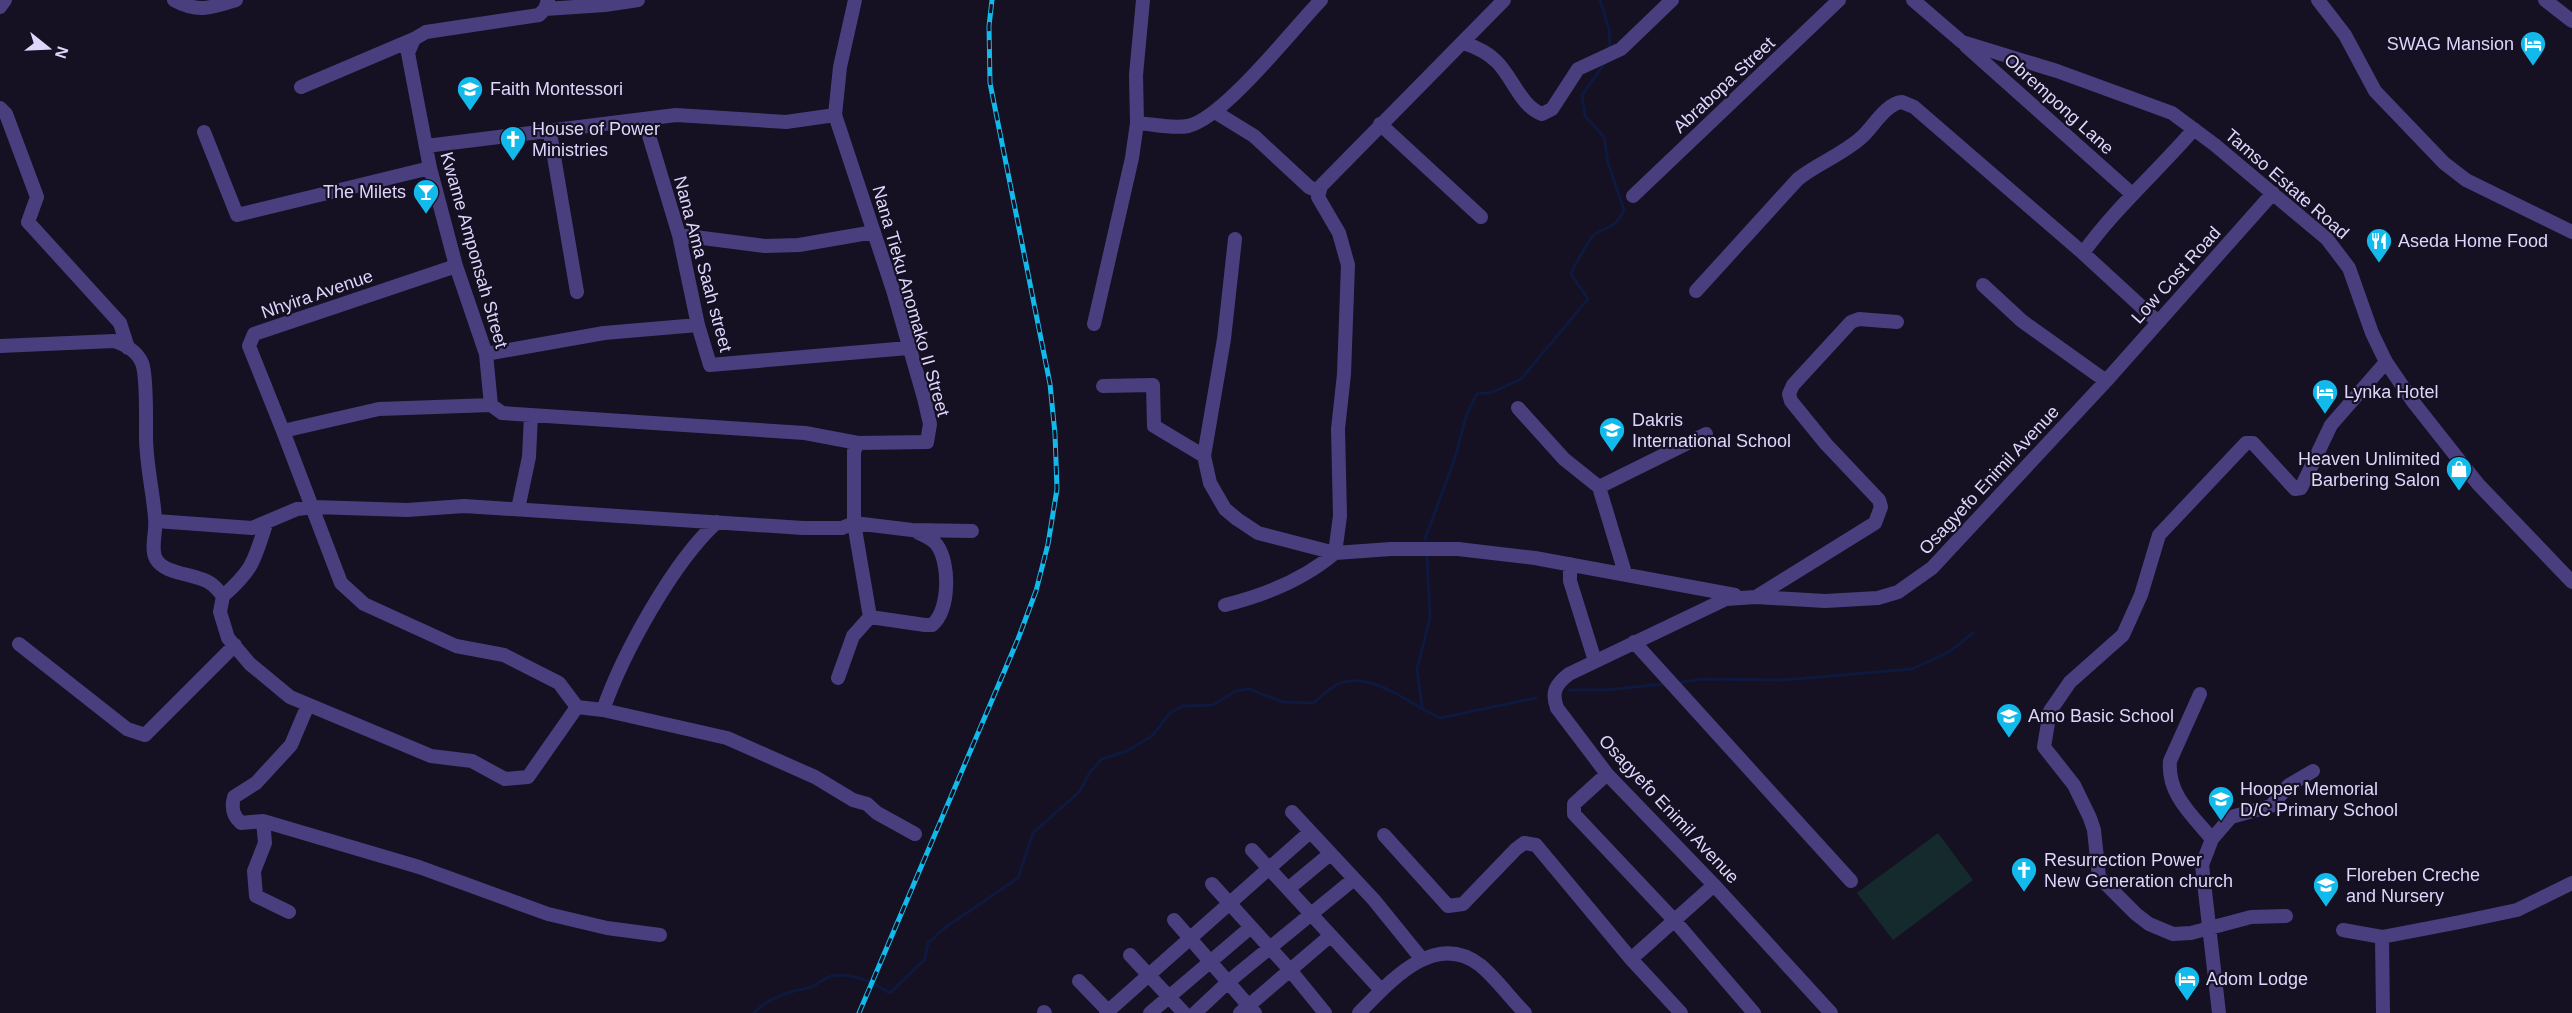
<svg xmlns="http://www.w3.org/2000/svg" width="2572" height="1013" viewBox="0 0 2572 1013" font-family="Arial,sans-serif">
  <rect width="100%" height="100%" fill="#161023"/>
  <path fill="#142a2d" d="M1938,833L1973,880L1893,940L1857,893Z"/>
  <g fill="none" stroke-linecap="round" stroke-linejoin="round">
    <path stroke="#0e193e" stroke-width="3" d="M1600,0L1609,29L1610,51
      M1425,539L1455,458L1467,413L1477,394L1493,392L1521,379L1588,299L1571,274C1573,268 1588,242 1592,237C1606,223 1612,234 1624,210L1608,163L1604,137L1585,116L1582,95L1605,63
      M1677,683L1702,679L1784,680L1912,669L1949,652L1973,633
      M1569,690H1606L1664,684
      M1422,707L1417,669L1430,618L1427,555
      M754,1013C769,997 788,992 808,988C817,986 824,977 833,976C853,972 873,983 890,993L925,959L928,943L946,927L1018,878L1033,833L1080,791L1090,772L1102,759L1127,751L1152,736L1170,713L1183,706L1213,705L1236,691L1249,689L1283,702L1314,703C1321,697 1329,689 1336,685C1370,668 1412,706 1440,718L1536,698"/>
    <path stroke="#4a3f7e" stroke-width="14" d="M174,0C198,13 211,8 236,0
      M855,0L840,67L835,115L893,290L924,398L930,424L927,442L858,443L854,451V523L870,617
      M1913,0L1962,42L2057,71L2172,113L2215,145L2327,239L2349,268L2372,333L2386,362L2414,403L2478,484L2572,582
      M2318,0L2345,35L2375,91L2444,163L2466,180L2572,232
      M2545,0L2572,21
      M0,7L5,0
      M545,9L605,5L638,0
      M1464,43C1476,47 1487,52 1496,61C1512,76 1521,107 1542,114L1552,109L1578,69L1621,49L1672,0
      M1966,46L2132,194
      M301,87L414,39
      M0,108L6,114L37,197L28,222L120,323L128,348
      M1215,112L1254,136L1309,187L1318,191
      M644,119L679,235L698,325L710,365L908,348
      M1137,123C1153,124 1172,129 1188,126C1223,119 1293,29 1321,0
      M1380,124L1481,217
      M204,132L237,215L430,168
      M550,133L577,292
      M426,146L676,115L786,122L835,115
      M1633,196L1839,0
      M679,235L765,246L799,245L874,232
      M1235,239L1224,339L1204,456L1210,483L1225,509L1237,519L1258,533L1335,553L1391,549H1458L1535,558L1735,595
      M2083,253C2116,207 2158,171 2194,129
      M1983,285L2022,321L2106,381
      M1696,291L1798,179C1818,163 1846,153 1864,135C1874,125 1887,103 1902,102L1914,107L2083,253L2158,322
      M1094,324L1132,158L1137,123L1136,75L1143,0
      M0,346L114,341C124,344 137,351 142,363C147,375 146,421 146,436C146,464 153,491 155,518C157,531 150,548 156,559C165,575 195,573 210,583C215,586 219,591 223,596L220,612L228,638L250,664L290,697L431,756L472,761L505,779L528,777L577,707
      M486,354L604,333L698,325
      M1103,386L1153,385L1154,426L1204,456
      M491,405L486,354L456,266L430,168L408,53L414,39L426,32L539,15L545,9L548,0
      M1518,408L1564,459L1599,487L1625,573
      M283,431L249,346L254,334L456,266
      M1599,487L1706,434
      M518,509L529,457L531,415
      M156,521L252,528L297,509L314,507L407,510L464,506L803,528H842L854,523L912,530L972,531
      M1570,564V581L1595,661
      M223,596C253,570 254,561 266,524
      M1756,597L1875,523L1881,507L1879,500L1826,444L1791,401L1789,394L1793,385L1851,322L1859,319L1897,322
      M1225,605C1266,595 1303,580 1335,553L1340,516L1338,429L1344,374L1348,265L1339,233L1318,197L1321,186L1504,0
      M1634,642L1851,881
      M19,644L127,729L145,735L235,645
      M838,678L853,636L870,617L925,625H932C950,610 950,563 937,545C932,538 924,536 917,532
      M2200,694L2170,761C2167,794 2192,815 2212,839
      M577,707L559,683L504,655L456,646L364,604L341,583L283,431L379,409L491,405L502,413L805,433L858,443
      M577,707L603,710L727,738L815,777L853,800L867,804L877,813L915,834
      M603,710C623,653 673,562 717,522
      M1607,774L1574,804V814L1674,920L1754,1013
      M1292,812L1374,900L1421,958
      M263,821L419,867L548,914L607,928L660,935
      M1384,835L1448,906L1463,904L1516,849L1524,843L1536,845L1631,959L1681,1013
      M1252,850L1381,990
      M1212,884L1290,970L1325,1013
      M1288,889L1330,854
      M289,912L256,896L254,871L265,843L263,821L241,823C233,816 231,808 234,797L256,783L291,745L308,705
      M2286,916L2251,917L2191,933L2173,934L2149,924L2136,914L2099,877L2094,830L2090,818L2074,785L2044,747L2050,711L2070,682L2123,635L2141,595L2159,535L2246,443H2253L2295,489L2301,488L2331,425L2386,362
      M1174,920L1255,1013
      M2343,930L2382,937L2460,922L2517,910L2572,883
      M2382,937L2383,1013
      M1130,955L1184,1013
      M1631,959L1714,885
      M1079,981L1110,1013
      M1044,1012L1045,1013
      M1106,1013L1310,832
      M1150,1013L1251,927
      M1195,1013L1228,982L1354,879
      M1240,1013L1330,936
      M1359,1013C1390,982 1434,930 1480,965C1496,978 1510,998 1525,1013
      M1831,1013L1714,885L1607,774L1557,708C1551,692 1556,684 1569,674L1726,599L1756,597L1825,601L1878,598L1898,592L1932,568L2106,381L2273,193
      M2219,1013L2202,865L2212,839L2231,817L2271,806L2289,785L2313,771"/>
    <g stroke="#12b9eb" stroke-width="5">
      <path id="rail" d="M859,1013L1018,639L1036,591L1048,544L1057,489L1055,434L1050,384L990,83L989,26L992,0"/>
    </g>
    <use href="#rail" stroke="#161023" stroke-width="3" stroke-dasharray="9" stroke-linecap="butt"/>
  </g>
  <defs>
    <g id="hotel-pin" transform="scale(1.35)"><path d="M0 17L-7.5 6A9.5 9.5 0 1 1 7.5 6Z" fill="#12b9eb" stroke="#161023"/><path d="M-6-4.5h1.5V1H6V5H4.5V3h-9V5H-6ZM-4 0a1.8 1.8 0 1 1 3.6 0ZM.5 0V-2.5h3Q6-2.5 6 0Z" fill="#fff"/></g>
    <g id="school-pin" transform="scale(1.35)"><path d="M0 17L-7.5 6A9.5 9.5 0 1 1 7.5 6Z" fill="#12b9eb" stroke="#161023"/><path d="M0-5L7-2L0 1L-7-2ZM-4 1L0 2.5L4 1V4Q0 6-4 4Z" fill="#fff"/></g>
    <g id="church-pin" transform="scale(1.35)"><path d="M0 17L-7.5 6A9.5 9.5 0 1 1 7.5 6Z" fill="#12b9eb" stroke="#161023"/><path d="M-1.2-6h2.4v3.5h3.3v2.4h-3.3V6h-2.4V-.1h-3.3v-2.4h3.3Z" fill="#fff"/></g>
    <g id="bar-pin" transform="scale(1.35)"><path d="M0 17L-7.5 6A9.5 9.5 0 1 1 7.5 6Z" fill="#12b9eb" stroke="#161023"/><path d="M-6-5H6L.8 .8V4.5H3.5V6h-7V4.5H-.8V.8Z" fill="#fff"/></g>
    <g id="restaurant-pin" transform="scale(1.35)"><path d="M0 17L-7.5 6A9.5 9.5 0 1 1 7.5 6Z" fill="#12b9eb" stroke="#161023"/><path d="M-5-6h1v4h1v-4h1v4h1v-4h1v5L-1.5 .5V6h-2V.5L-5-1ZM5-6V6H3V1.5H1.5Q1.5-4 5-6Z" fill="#fff"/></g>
    <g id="shop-pin" transform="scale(1.35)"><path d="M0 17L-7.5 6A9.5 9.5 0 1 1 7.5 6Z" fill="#12b9eb" stroke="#161023"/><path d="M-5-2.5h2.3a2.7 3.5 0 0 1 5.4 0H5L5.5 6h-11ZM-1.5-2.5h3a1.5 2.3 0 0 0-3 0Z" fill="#fff"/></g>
  </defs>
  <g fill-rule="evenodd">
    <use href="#hotel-pin" x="2533" y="44"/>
    <use href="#school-pin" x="470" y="89"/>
    <use href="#church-pin" x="513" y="139"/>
    <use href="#bar-pin" x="426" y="192"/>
    <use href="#restaurant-pin" x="2379" y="241"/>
    <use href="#hotel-pin" x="2325" y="392"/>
    <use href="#school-pin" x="1612" y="430"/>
    <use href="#shop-pin" x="2459" y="469"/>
    <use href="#school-pin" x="2009" y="716"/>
    <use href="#school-pin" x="2221" y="799"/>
    <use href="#church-pin" x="2024" y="870"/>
    <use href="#school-pin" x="2326" y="885"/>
    <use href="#hotel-pin" x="2187" y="979"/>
  </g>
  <g text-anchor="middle" stroke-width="4.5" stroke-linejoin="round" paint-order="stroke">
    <g font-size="18" fill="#dfd6fc" stroke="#161023" text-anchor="start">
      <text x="2514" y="50" text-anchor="end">SWAG Mansion</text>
      <text x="490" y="95">Faith Montessori</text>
      <text x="532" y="135">House of Power<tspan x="532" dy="21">Ministries</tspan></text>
      <text x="406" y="198" text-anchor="end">The Milets</text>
      <text x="2398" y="247">Aseda Home Food</text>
      <text x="2344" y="398">Lynka Hotel</text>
      <text x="1632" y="426">Dakris<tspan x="1632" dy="21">International School</tspan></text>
      <text x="2440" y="465" text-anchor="end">Heaven Unlimited<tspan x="2440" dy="21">Barbering Salon</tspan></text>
      <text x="2028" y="722">Amo Basic School</text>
      <text x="2240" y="795">Hooper Memorial<tspan x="2240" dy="21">D/C Primary School</tspan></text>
      <text x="2044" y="866">Resurrection Power<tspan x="2044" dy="21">New Generation church</tspan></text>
      <text x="2346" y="881">Floreben Creche<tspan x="2346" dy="21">and Nursery</tspan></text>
      <text x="2206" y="985">Adom Lodge</text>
    </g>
    <g font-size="18" fill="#dfd6fc" stroke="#161023">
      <text transform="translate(1724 85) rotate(-43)" y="6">Abrabopa Street</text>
      <text transform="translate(2059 104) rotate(42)" y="6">Obrempong Lane</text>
      <text transform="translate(2287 184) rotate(41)" y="6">Tamso Estate Road</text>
      <text transform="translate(474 250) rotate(74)" y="6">Kwame Amponsah Street</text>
      <text transform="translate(703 264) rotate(75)" y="6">Nana Ama Saah street</text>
      <text transform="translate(2176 275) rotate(-48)" y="6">Low Cost Road</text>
      <text transform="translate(317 294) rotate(-19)" y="6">Nhyira Avenue</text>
      <text transform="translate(911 301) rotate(74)" y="6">Nana Tieku Anomako II Street</text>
      <text transform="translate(1989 480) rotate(-47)" y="6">Osagyefo Enimil Avenue</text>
      <text transform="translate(1669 809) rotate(47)" y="6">Osagyefo Enimil Avenue</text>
    </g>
  </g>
  <g transform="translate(48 48) rotate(108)" stroke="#161023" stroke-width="4.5" paint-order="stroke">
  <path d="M0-4.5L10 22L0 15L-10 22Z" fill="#dfd6fc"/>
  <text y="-9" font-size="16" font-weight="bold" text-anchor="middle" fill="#dfd6fc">N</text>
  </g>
</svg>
